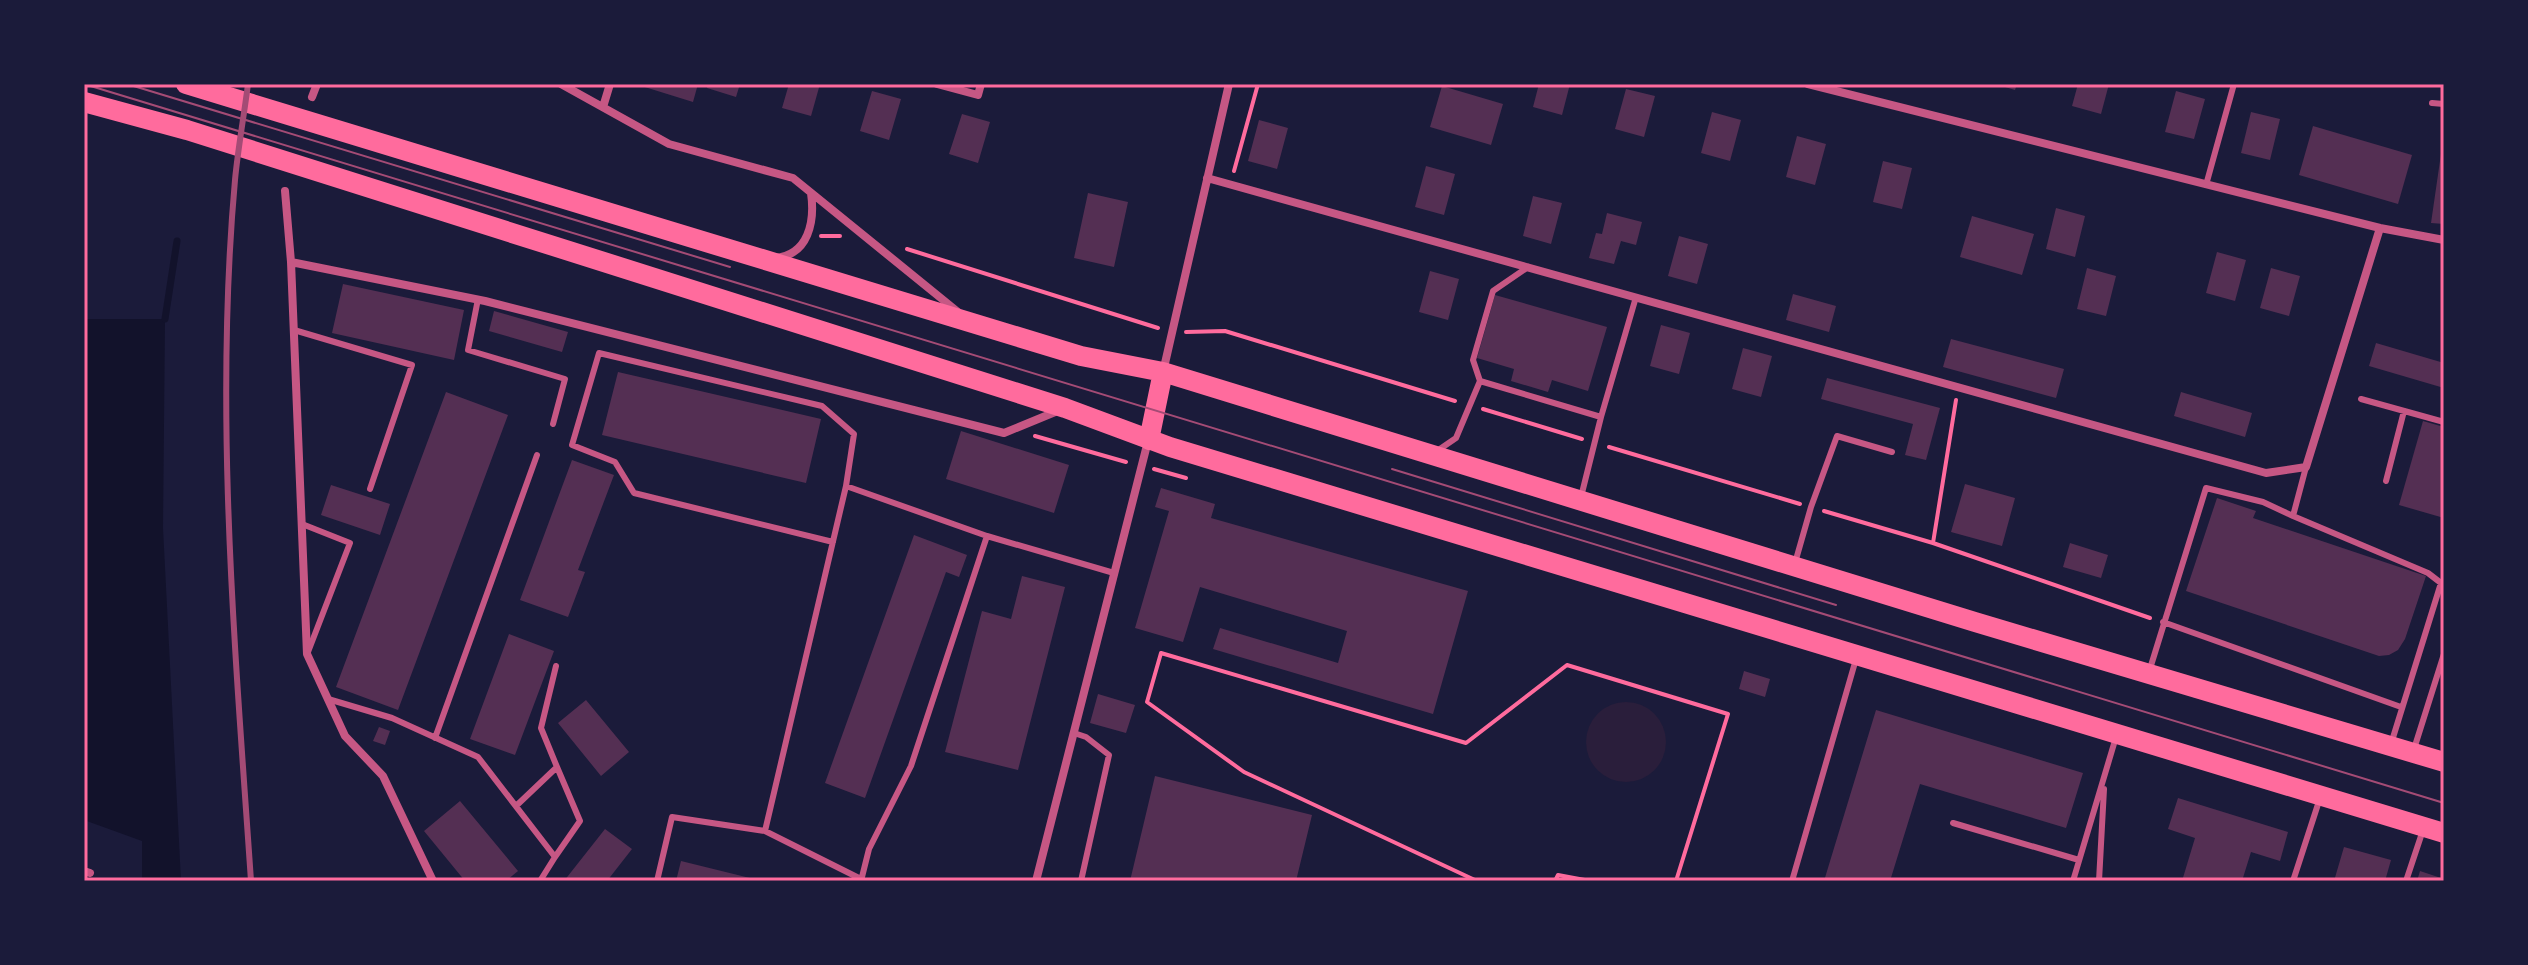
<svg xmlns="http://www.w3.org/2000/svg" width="2528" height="965" viewBox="0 0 2528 965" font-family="'DejaVu Sans',sans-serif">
  <rect width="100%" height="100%" fill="#1b1b3a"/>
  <path fill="#2a1e3b" d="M1586 742a40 40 0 1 1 80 0a40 40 0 1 1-80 0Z"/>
  <path fill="#12122b" d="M84,319H165L163,528L181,881H142V841L84,820Z"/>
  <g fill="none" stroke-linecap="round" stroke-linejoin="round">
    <path stroke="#12122b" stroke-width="7" d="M165,319L177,241"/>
  </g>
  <path fill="#542f53" d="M635,84H698L693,102Z
    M708,84H740L736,97L707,88Z
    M789,84H820L811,116L782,108Z
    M1539,84H1570L1562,115L1533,107Z
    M1995,84H2017L2015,90Z
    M2078,84H2109L2101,114L2072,106Z
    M1442,86L1503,104L1491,145L1430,127Z
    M1626,89L1655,96L1644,137L1615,129Z
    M872,91L901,99L889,140L860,131Z
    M2176,91L2205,99L2194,139L2165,132Z
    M1712,112L1741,120L1730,161L1701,153Z
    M2251,112L2280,119L2270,160L2241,153Z
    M962,114L990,122L978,163L949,154Z
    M1259,120L1288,128L1277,169L1248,161Z
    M2313,126L2412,155L2398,204L2299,175Z
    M1797,136L1826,144L1815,185L1786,177Z
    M2442,147H2444V224L2431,223Z
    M1883,161L1912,168L1902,209L1873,202Z
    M1426,166L1455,174L1444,215L1415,207Z
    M1088,193L1128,202L1114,267L1074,258Z
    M1533,196L1562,203L1551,244L1523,236Z
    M2056,208L2085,216L2075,257L2046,249Z
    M1607,213L1642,222L1636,245L1621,241L1614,264L1589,258L1596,233L1602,234Z
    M1972,216L2034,234L2022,275L1960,257Z
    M1679,236L1708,244L1697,284L1668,276Z
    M2217,252L2246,260L2235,301L2206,293Z
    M2087,268L2116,276L2106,316L2077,309Z
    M2271,268L2300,276L2289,316L2260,308Z
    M1430,271L1459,279L1448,320L1419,312Z
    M343,284L464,310L454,360L332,333Z
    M1793,294L1836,306L1829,332L1786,320Z
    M1495,295L1607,327L1588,391L1552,380L1548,392L1511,381L1514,369L1477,358Z
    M494,311L568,332L562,352L489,331Z
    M1661,325L1690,333L1679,374L1650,366Z
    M1951,339L2064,369L2056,398L1943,367Z
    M2376,343L2444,363V388L2369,366Z
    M1743,348L1772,356L1761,397L1732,389Z
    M618,372L821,419L806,483L602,435Z
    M1827,378L1940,408L1926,460L1905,455L1913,424L1821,399Z
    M446,392L508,415L398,710L336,687Z
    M2181,392L2252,413L2245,437L2174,416Z
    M2423,421L2444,427V518L2399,505Z
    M961,431L1069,465L1054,513L946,479Z
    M572,460L614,475L578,570L585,572L568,617L520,600Z
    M1965,484L2015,498L2002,546L1951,532Z
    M331,485L390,504L380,535L321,515Z
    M1161,488L1215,504L1211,518L1468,591L1433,714L1213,649L1220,628L1338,663L1347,631L1200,587L1183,642L1135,628L1169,511L1155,507Z
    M2217,498L2256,511L2253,518L2426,576L2405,639L2398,650L2389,655L2379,656L2186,591Z
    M914,535L967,555L959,577L946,572L865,798L825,783Z
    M2070,543L2108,555L2101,578L2063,567Z
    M1022,576L1065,587L1018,770L945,752L982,611L1011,619Z
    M509,634L554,651L515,755L470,739Z
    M1744,671L1770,679L1765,697L1739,689Z
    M1098,694L1135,705L1126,733L1090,723Z
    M586,700L629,752L601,776L558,723Z
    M1876,710L2083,773L2066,828L1920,784L1890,881H1824Z
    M379,727L390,731L385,745L373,741Z
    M1155,776L1312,815L1296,881H1130Z
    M2178,798L2288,832L2280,861L2251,852L2242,881H2182L2195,838L2168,829Z
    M460,801L518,871L506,881H465L424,831Z
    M605,829L632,849L607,881H564Z
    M2344,847L2391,860L2385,881H2334Z
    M681,861L758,880V881H676Z
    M2420,871L2444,879V881H2417Z"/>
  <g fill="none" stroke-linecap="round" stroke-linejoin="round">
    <path stroke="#ff6b9d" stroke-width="4" d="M1234,171L1258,84
      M821,236H840
      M907,249L1158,328
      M1186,332L1225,331L1455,401
      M1483,409L1582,439
      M1035,436L1126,462
      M1609,447L1800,504
      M1154,469L1186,478
      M1824,511L1933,543L2150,618
      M1933,543L1956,400
      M1477,881L1244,772L1147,702L1161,653L1466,743L1567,665L1728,714L1676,881
      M1555,881L1558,875L1590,881"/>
    <path stroke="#c65784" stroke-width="6" d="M2432,103L2444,104
      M2206,185L2234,84
      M478,299L468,350L565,379L553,424
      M294,330L412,365L370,489
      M1480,381L1473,360L1493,291L1528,267
      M2361,399L2444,422
      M1601,417L1636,297
      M1437,451L1456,438L1480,381L1601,417L1581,497
      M2306,467L2293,516L2428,573L2441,583L2391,744
      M2386,481L2404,411
      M302,524L350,543L308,652
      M833,542L634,493L615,462L572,445L599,353L822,406L854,434L846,486
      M1795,563L1811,507L1837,436L1892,452
      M2163,622L2401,707
      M2149,672L2206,488L2263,502L2293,516
      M328,699L392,718L478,757L555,857L540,881
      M1074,733L1086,737L1109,755L1081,881
      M435,738L537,455
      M2414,749L2444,654
      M516,806L557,767L541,728L556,666
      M1953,823L2079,860
      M555,857L580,821L557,767
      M861,879L765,831L846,486L987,536
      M657,881L672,817L765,831
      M861,881L869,849L911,766L987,536L1114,573
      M1792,881L1856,659
      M2073,881L2116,737
      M2099,881L2104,789
      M2293,881L2320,798
      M2406,881L2423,830"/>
    <path stroke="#c65784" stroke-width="8" d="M561,84L669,144L793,178L958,312
      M937,84L978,95L981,84
      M1808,84L2380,228L2444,240
      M312,97L317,84
      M603,107L610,84
      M1207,178L2266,473L2306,467L2380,228
      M285,191L291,262L307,654L345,736L383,776L433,881
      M775,258C809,255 815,221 811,193
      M291,262L485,301L1004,433L1060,410
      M1163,372L1229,84
      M84,871L90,873
      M1036,881L1148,441"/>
    <path stroke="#ff6b9d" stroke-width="20" d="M186,84L1081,356L1163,372L1975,622L2444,762
      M84,102L187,130L1065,408L1170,447L2444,833
      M1149,440L1163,372"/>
    <path stroke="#a44b75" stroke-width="2" d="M84,84L2444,803
      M127,84L730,267
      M1392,469L1836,605"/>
    <path stroke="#a44b75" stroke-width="6" d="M248,84C244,116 238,148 235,180C214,413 235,648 251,881"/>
  </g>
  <rect width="2528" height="965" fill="none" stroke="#1b1b3a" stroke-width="172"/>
  <rect x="86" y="86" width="2356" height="793" fill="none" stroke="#ff6b9d" stroke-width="3"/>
</svg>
